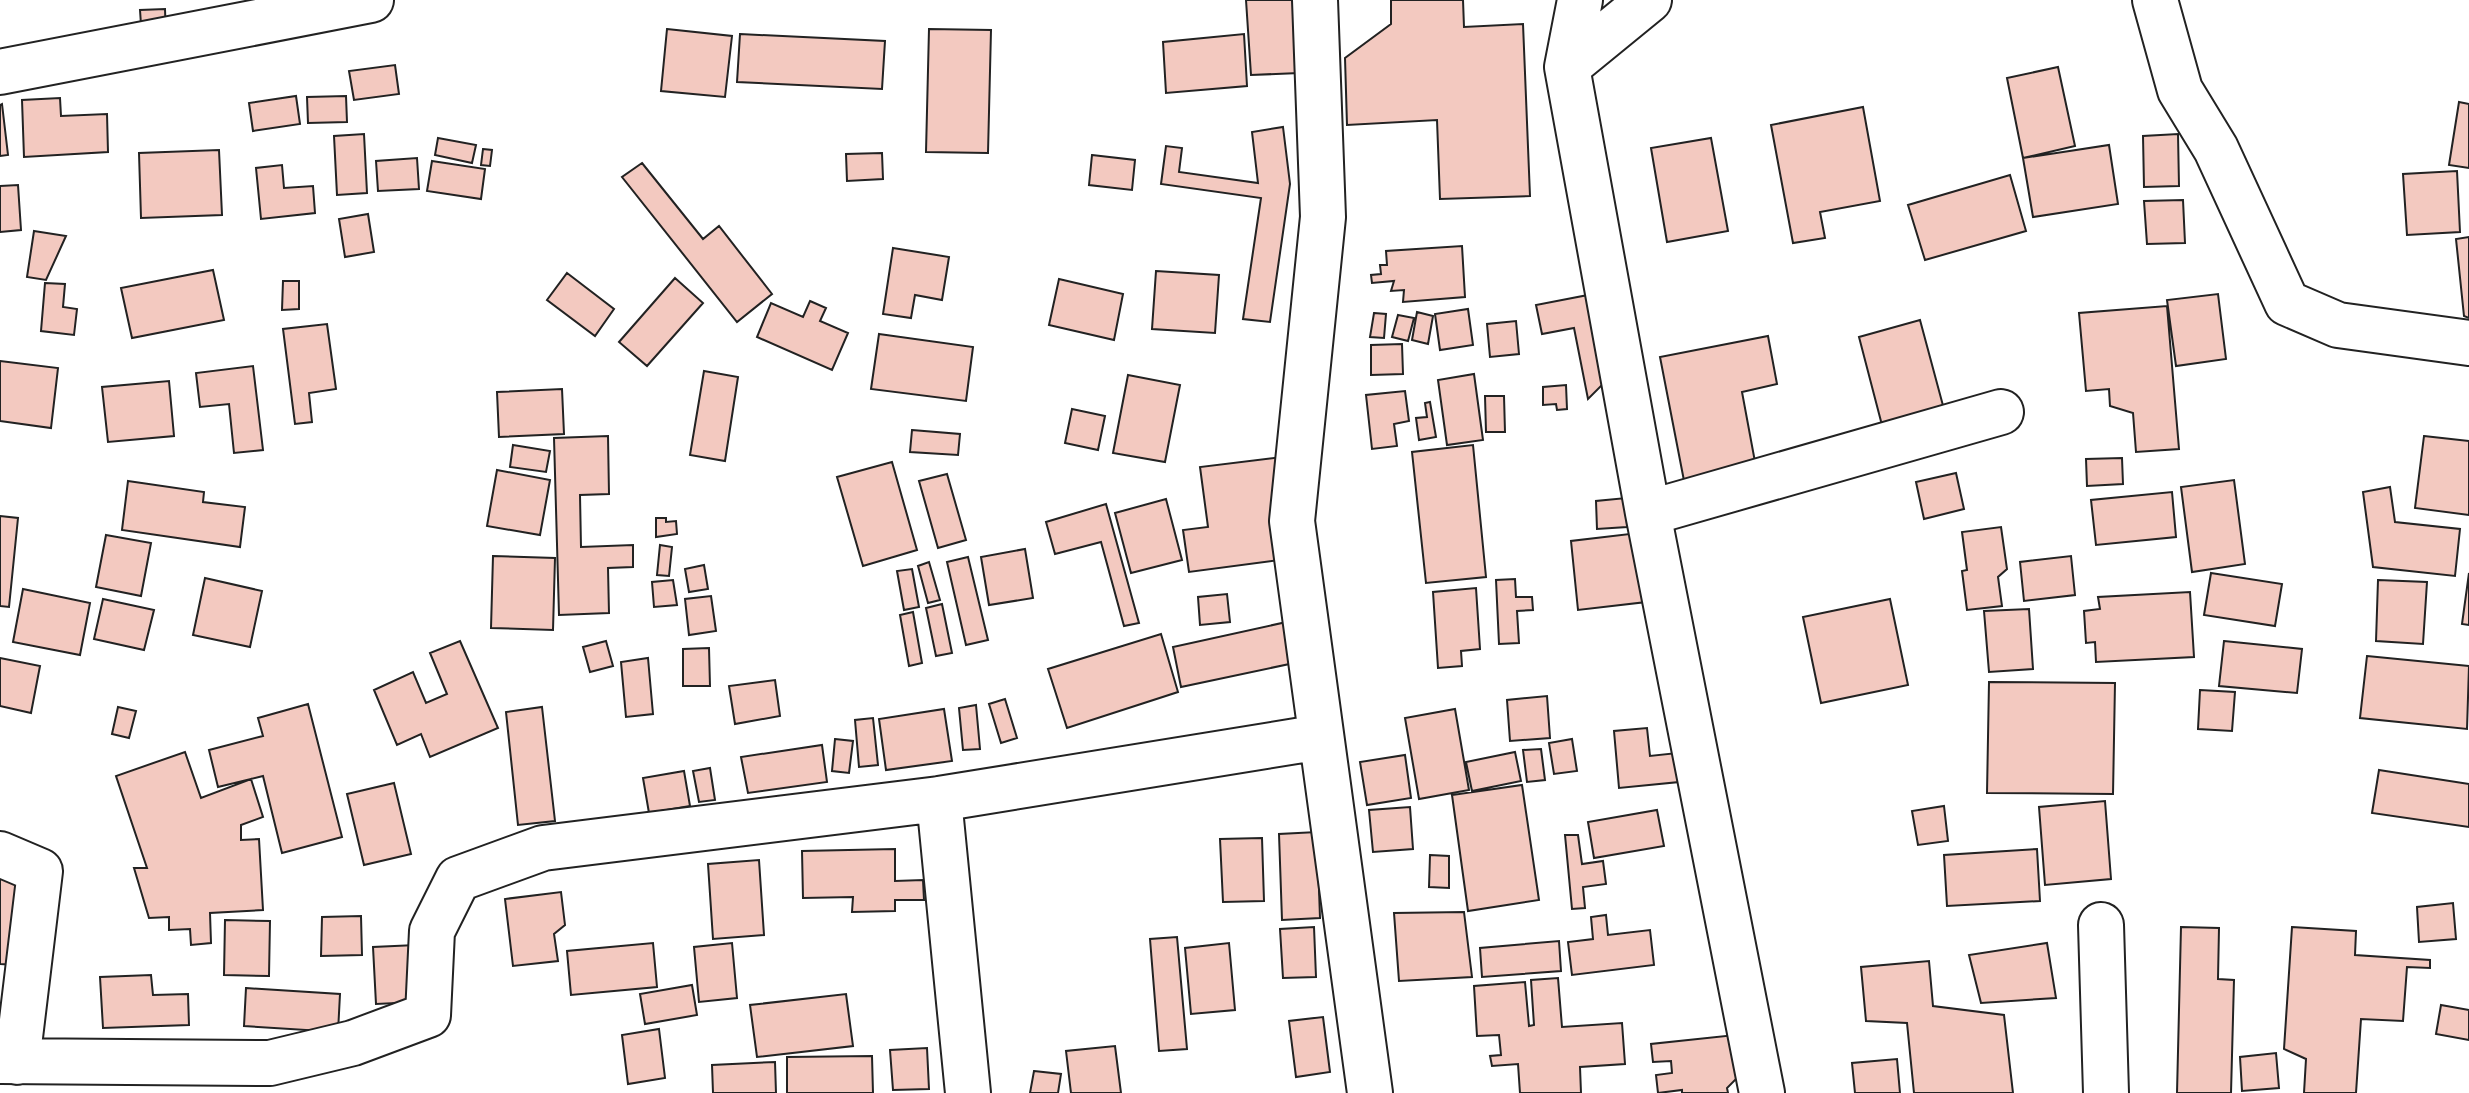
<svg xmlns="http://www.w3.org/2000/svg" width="2469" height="1093" viewBox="0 0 2469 1093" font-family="'Titillium Web',sans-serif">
  <rect width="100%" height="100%" fill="#fff"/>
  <path fill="#f3c9c0" stroke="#222" stroke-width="2" d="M1246,0H1295L1299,73L1251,75Z
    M1391,0H1463L1464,27L1523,24L1530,196L1440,199L1437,120L1347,125L1345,58L1391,24Z
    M165,9L166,38L142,39L140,10Z
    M667,29L732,36L725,97L661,91Z
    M929,29L991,30L988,153L926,152Z
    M740,34L885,41L882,89L737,82Z
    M1244,34L1247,86L1166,93L1163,42Z
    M395,65L399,94L354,100L349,71Z
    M2058,67L2075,146L2023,158L2007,78Z
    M296,96L300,124L253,131L249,103Z
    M346,96L347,122L308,123L307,97Z
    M60,98L61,116L107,114L108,152L24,157L22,100Z
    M2459,102L2469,104V168L2449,165Z
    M2,104L8,155L0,156V105Z
    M1863,107L1880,201L1820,212L1825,238L1793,243L1771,125Z
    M1283,127L1290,184L1270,322L1243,319L1261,198L1161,184L1166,146L1182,148L1179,172L1258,183L1252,132Z
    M364,134L367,193L337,195L334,136Z
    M2178,134L2179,186L2144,187L2143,136Z
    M438,138L476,145L472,163L435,155Z
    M1711,138L1728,231L1667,242L1651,148Z
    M2109,145L2118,204L2033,217L2023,158Z
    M483,149L492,150L490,166L481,165Z
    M219,150L222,215L141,218L139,153Z
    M882,153L883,179L847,181L846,154Z
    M1092,155L1135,160L1132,190L1089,185Z
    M417,158L419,189L378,191L376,161Z
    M432,161L485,169L481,199L427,191Z
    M642,163L703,239L719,226L772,294L737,322L622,177Z
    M282,165L284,188L313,186L315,213L261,219L256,168Z
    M2457,171L2460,232L2407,235L2403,174Z
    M2010,175L2026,231L1925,260L1908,205Z
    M18,185L21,230L0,232V186Z
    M2183,200L2185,243L2147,244L2144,201Z
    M368,214L374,252L345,257L339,219Z
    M34,231L66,236L46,280L27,277Z
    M2469,237V318L2464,316L2456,239Z
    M1462,246L1465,297L1403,302L1404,290L1391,291L1394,281L1372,283L1371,275L1381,274L1380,265H1387L1386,251Z
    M893,248L949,257L942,300L915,295L911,318L883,314Z
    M213,270L224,320L132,338L121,288Z
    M1156,271L1219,275L1215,333L1152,329Z
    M567,273L614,309L595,336L547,300Z
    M675,278L703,303L647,366L619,342Z
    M1059,279L1123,294L1114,340L1049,325Z
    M283,281H299V309L282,310Z
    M45,283L65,284L63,307L77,309L74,335L41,331Z
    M2218,294L2226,359L2176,366L2167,300Z
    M1588,295L1604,383L1588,399L1574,328L1542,334L1536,305Z
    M810,301L826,308L820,321L848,333L832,370L757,337L771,303L803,317Z
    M2167,306L2179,449L2136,452L2133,413L2110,406L2109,389L2086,391L2079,313Z
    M1468,309L1473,345L1440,350L1435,314Z
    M1417,312L1433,316L1428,344L1412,340Z
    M1374,313L1386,314L1384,338L1370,337Z
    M1398,315L1414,318L1408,341L1392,337Z
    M1920,320L1945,413L1883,429L1859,337Z
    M1516,321L1519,354L1490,357L1487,324Z
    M327,324L336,389L309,393L312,422L295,424L283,329Z
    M879,334L973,347L966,401L871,389Z
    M1768,336L1777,384L1742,392L1758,478L1686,491L1660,357Z
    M1402,344L1403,374L1371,375V345Z
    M0,361L58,368L51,428L0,421Z
    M253,366L263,450L234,453L229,404L200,407L196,373Z
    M704,371L738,377L725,461L690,455Z
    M1474,374L1483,440L1447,445L1438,380Z
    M1128,375L1180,385L1165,462L1113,453Z
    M169,381L174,436L108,442L102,387Z
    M1566,385L1567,409L1557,410L1556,404L1543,405V387Z
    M562,389L564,434L499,437L497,392Z
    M1405,391L1409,421L1394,424L1397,446L1372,449L1366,395Z
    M1485,396H1504L1505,432H1486Z
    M1430,402L1436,437L1419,440L1416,418L1427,417L1425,403Z
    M1072,409L1105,416L1098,450L1065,443Z
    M912,430L960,434L958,455L910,452Z
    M608,436L609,494L580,495L581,547L633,545V567L608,568L609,613L559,615L554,438Z
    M2424,436L2469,441V515L2415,508Z
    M513,445L550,451L546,472L510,467Z
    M1473,445L1486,577L1426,583L1412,452Z
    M1282,457L1294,558L1189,572L1183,530L1208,527L1200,467Z
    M2122,458L2123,484L2087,486L2086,459Z
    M892,462L917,550L863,566L837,477Z
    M497,470L550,480L540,535L487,526Z
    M1956,473L1964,509L1924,519L1916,482Z
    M947,474L966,540L938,548L919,481Z
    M2234,480L2245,564L2192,572L2181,487Z
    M128,481L204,492L203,502L245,507L240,547L122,530Z
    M2390,487L2395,522L2460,529L2455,576L2373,567L2363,492Z
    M2172,492L2176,537L2096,545L2091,500Z
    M1626,498L1627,527L1597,529L1596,501Z
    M1166,499L1182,560L1131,573L1115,513Z
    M1106,504L1139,623L1124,626L1101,542L1055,554L1046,522Z
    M0,516L18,518L9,607L0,606Z
    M656,518H666V522L676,521L677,534L656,537Z
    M2001,527L2007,569L1998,577L2002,606L1967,610L1962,571L1967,570L1962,532Z
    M1638,533L1646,602L1578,610L1571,541Z
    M106,535L151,543L141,596L96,587Z
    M660,545L672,547L669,576L657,575Z
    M1025,549L1033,598L989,605L981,557Z
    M493,556L555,558L553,630L491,628Z
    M2071,556L2075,595L2024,601L2020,562Z
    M968,557L988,640L966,645L947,562Z
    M929,562L940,600L928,603L918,566Z
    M704,565L708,589L689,592L685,569Z
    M912,569L919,607L904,610L897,571Z
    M2211,573L2282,584L2275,626L2204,615Z
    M2469,573V625L2462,624Z
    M205,578L262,591L250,647L193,635Z
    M1515,579L1516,597H1532L1533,610L1517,611L1519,643L1499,644L1496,580Z
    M673,580L677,605L654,607L652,582Z
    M2378,580L2427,582L2423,644L2376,641Z
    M1476,588L1480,649L1461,651L1462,666L1438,668L1433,592Z
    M23,589L90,603L80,655L13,642Z
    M2190,592L2194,657L2096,662L2095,642L2086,643L2084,611L2100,609L2098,597Z
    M1227,594L1230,622L1200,625L1198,597Z
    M711,596L716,631L689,635L685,599Z
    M103,599L154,610L144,650L94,639Z
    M1890,599L1908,685L1821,703L1803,617Z
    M942,604L952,653L936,656L926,608Z
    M2029,609L2033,669L1989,672L1984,611Z
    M913,612L922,663L909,666L900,615Z
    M1291,621L1299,662L1181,687L1173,647Z
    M1161,634L1178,692L1067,728L1048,669Z
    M460,641L498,728L430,757L421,734L397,745L374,690L413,672L426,703L447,694L430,653Z
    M606,641L613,666L590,672L583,647Z
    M2224,641L2302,649L2297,693L2219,686Z
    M709,648L710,686H683V649Z
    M2367,656L2469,666L2467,729L2360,718Z
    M0,658L40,666L31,713L0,706Z
    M648,658L653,714L626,717L621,662Z
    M775,680L780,716L735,724L729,686Z
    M1989,682L2115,683L2113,794L1987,793Z
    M2200,690L2235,692L2232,731L2198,729Z
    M1547,696L1550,738L1510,741L1507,700Z
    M1005,699L1017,738L1001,743L989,704Z
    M308,704L342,837L282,853L263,776L218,787L209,750L263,736L258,718Z
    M976,705L980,749L963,750L959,708Z
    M118,707L136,711L129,738L112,734Z
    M542,707L555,821L518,825L506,712Z
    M944,709L952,761L886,770L879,719Z
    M1455,709L1469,790L1419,799L1405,718Z
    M873,718L878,765L859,767L855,720Z
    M1647,728L1650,756L1677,753L1679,782L1619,788L1614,731Z
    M835,739L853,741L849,773L832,771Z
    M1572,739L1577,771L1554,774L1549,743Z
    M822,745L827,782L748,793L741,757Z
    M1541,749L1545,780L1527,782L1523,750Z
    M185,752L201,798L251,779L263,817L241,825V840L259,839L263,910L210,913L211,943L191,945L190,929L169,930V917L149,918L134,868H147L116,776Z
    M1515,752L1521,781L1472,791L1466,762Z
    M1405,755L1411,798L1367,805L1360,762Z
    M710,768L715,800L699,802L693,771Z
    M2379,770L2469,784V827L2372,813Z
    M684,771L690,806L649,813L643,778Z
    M394,783L411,854L364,865L347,794Z
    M1522,785L1539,900L1468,911L1452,795Z
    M2105,801L2111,879L2045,885L2039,807Z
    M1944,806L1948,841L1918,845L1912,811Z
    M1410,807L1413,849L1373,852L1369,810Z
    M1657,810L1664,846L1594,858L1588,822Z
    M1317,832L1320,918L1282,920L1279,834Z
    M1565,835H1578L1582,864L1603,861L1606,884L1583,887L1585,908L1572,909Z
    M1262,838L1264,901L1223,902L1220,839Z
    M895,849V881L923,880L924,900H895V911L852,912L853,897L803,898L802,851Z
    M2037,849L2040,901L1947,906L1944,855Z
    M1430,855L1449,856V888L1429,887Z
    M759,860L764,935L713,939L708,864Z
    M0,873H18L15,965L0,964Z
    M561,892L565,925L554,934L558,961L513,966L505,899Z
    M2453,903L2456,939L2419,942L2417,907Z
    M1464,912L1472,977L1399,981L1394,913Z
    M1606,915L1608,935L1650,930L1654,965L1572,975L1568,942L1593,939L1591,917Z
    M361,916L362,955L321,956L322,917Z
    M225,920L270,921L269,976L224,975Z
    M1314,927L1316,977L1283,978L1280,929Z
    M2181,927L2219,928L2218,979L2234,980L2231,1093H2177Z
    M2292,927L2356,931L2355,955L2430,960V968L2407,967L2403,1021L2361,1019L2356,1093H2304L2306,1059L2284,1049Z
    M1177,937L1187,1049L1159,1051L1150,939Z
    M1559,941L1561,971L1482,977L1480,948Z
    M653,943L657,987L571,995L567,951Z
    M732,943L737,998L699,1002L694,947Z
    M1229,943L1235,1010L1191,1014L1185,948Z
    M2047,943L2056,998L1981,1003L1969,955Z
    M416,945L418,1002L376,1004L373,947Z
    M1929,961L1933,1006L2004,1015L2013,1093H1914L1907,1023L1866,1021L1861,967Z
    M151,975L153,995L188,994L189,1025L103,1028L100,977Z
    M1558,978L1562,1027L1622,1023L1625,1064L1580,1067L1581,1093H1520L1518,1064L1492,1066L1490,1056L1501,1055L1499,1035L1477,1036L1474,986L1525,982L1529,1026L1534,1025L1531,980Z
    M692,985L697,1015L645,1024L640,994Z
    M246,988L340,994L338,1032L244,1026Z
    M846,994L853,1046L757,1057L750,1005Z
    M2441,1005L2469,1010V1040L2436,1034Z
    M1323,1017L1330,1072L1296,1077L1289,1021Z
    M659,1029L665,1078L628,1084L622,1035Z
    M1735,1035L1740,1075L1727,1088L1728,1093H1682V1090L1658,1093L1656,1075L1672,1073L1671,1061L1653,1062L1651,1044Z
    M1115,1046L1121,1093H1071L1066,1051Z
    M927,1048L929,1089L893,1090L890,1050Z
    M2276,1053L2279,1088L2242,1091L2240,1057Z
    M872,1056L873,1093H787V1057Z
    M1897,1059L1900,1093H1855L1852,1063Z
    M775,1062L776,1093H713L712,1065Z
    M1034,1071L1061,1074L1058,1093H1030Z"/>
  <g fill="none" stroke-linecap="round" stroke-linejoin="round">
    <g stroke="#222" stroke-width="48">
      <path id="street" d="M1315,0L1323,217L1292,521L1370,1093
        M1580,0L1567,67L1648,513L1762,1093
        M2155,0L2180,90L2216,149L2287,303L2338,325L2469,343
        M1567,67L1649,0
        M0,72L371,0
        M1648,513L2001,412
        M939,799L968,1093
        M0,854L40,871L17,1062
        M2101,925L2106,1093
        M0,1061L270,1063L353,1043L428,1015L432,931L458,879L543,848L939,799L1321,737"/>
    </g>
    <use href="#street" stroke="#fff" stroke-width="44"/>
  </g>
</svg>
